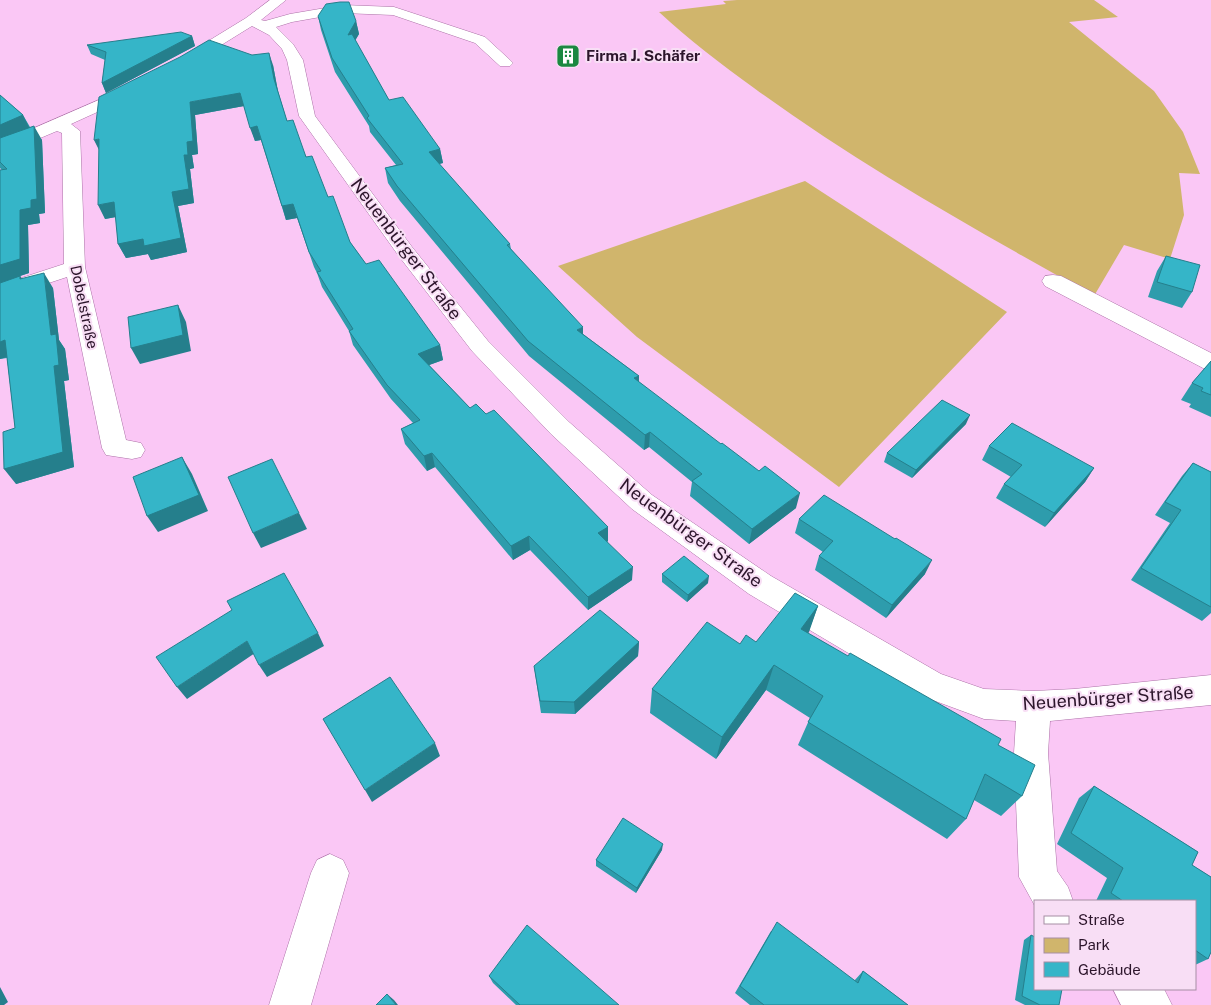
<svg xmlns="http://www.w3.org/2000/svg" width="1211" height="1005" viewBox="0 0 1211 1005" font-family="'Public Sans',sans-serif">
  <rect width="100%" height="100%" fill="#fac7f5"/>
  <path fill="#d0b56c" d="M737,0H1094L1118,17L1069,22L1154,91L1183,132L1200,174L1179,173L1184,215L1170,259L1124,245L1094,296C978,231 862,167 754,88C721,64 689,40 659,12L726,4L723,1Z
    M805,181L1007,312L839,487L637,337L558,266Z"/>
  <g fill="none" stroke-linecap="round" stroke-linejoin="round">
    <g stroke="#ac71a7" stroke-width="1">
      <path id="minor" d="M270,0H286L261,20L265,21L290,14L343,5L394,7L485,37L510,60L513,63L510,66H500L475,43L393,15L343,13L292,22L276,27L293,44L303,60L315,116L412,247L488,341L569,422L652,495L771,576L941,674L984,689L1034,691L1074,689L1211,675V705L1050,721L1048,753L1057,871L1068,887L1073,901H1035V906L1019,877L1014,753L1016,721L984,719L919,695L749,594L632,509L551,434L472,351L398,255L299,116L287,60L282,49L269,35L252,26L189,65H179L176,62L179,59L246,18Z
        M131,86L137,88L139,91L137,94L71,124L80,131L85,267L126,440L141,443L145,450L141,457L132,459L106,455L102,448L67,277L0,299V285L64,264L62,133L57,131L0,155V143Z
        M1053,275L1061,276L1211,353V371L1203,368L1045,286L1042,281L1045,276Z
        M330,854L343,860L349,873L311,1005H269L311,873L317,860Z
        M1113,989H1164L1172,1005H1121Z"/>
    </g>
    <use href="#minor" fill="#fff" fill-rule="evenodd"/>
  </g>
  <path fill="#2e9cac" d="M318,16L356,21L359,34L355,40L389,100L440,149L443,163L439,164L510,244L511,249L583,334L639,376V382L796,508L749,544L690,496L692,482L649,447L644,450L529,356L400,201L388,183L385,168L396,165L370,132L369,126L335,72L321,30Z
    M192,36L195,46L106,93L102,83L105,60L91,54L87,45Z
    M273,65L278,91L287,121L328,197L350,242L366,264L440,345L443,360L429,365L470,408L486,414L608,527V541L607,542L632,580L588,610L530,550L513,560L435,467L427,471L405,444L401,429L413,423L391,399L353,345L349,331L322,287L317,273L314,267L297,218L286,220L261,140L255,141L244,106L195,115L198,154L192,155L194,168L190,169L194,203L178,206L187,252L151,260L148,254L126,258L118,244L116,217L105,219L99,150Z
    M0,95L23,115L30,127L42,140L45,213L39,214L40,223L28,225L29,273L20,276L21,278L53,288L59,340L65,349L69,380L64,381L74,467L16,484L15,428L7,358L0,359V170H2L0,168Z
    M1166,256L1192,292L1182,308L1148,297L1157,271Z
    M1211,361V417L1189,407L1191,404L1181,400L1192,383Z
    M966,424L912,478L884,462L887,453Z
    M989,446L1094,468L1085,482L1045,527L996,498L1004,484L1011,477L982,460Z
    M1193,463L1211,472V613L1202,621L1131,580L1170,523L1155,515L1182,476Z
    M799,519L925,574L886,618L815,570L819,556L823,552L795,533Z
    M662,574L708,583L687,602L662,582Z
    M818,606L808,633L998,745L1022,796L1001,816L974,800L966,819L947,839L798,745L810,718L766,690L716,759L650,713L652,689L740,644L756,642Z
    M639,642L638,656L575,714L541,713L534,666Z
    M1094,786L1198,852L1192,865L1211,877V952L1208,959L1195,965V901H1096L1107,878L1057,844L1079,798Z
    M662,850L636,893L596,866V860Z
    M771,931L854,981L863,971L908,1005H750L735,993Z
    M1031,935L1059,1005H1025L1015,1000L1024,940Z
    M489,976L619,1005H516L493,983Z"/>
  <path fill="#257f8c" d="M356,21L359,34L351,48L348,35Z
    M192,36L195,46L106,93L102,83Z
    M269,53L273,65L278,92L274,79Z
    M240,93L244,106L195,115L198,154L192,155L194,168L190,169L194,203L178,206L187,252L151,260L148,254L126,258L118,244L172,192L184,155L190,102Z
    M23,115L30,129L0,142V125Z
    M34,126L42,140L45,213L39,214L40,223L28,225L29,273L20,276L30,291L0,283V265L20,210L31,200Z
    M257,126L261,140L255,141L250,128Z
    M99,139L101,154L94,140Z
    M440,149L443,163L431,166L429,152Z
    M114,202L121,216L105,219L98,205Z
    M293,204L297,218L286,220L282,206Z
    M44,273L53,288L59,340L65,349L69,380L64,381L74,467L16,484L4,469L51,335Z
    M178,305L186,322L191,351L140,364L131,348Z
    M583,327V342L577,330Z
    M5,340L15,355L0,359V342Z
    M440,345L443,360L421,368L418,354Z
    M639,376L638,391L634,378Z
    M970,415L966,424L912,478L916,470Z
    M650,432L649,447L644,450L645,435Z
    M432,453L435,467L427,471L424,456Z
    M182,457L192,474L208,511L158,532L147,516Z
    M1094,468L1085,482L1045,527L1054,513Z
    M800,493L796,508L749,544L752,529Z
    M299,513L307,529L261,548L253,533Z
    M608,527V541L599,547L598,533Z
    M529,536L530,550L513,560L511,546Z
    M932,560L925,574L886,618L892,605Z
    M633,567L632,580L588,610V597Z
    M709,576L708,583L687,602L688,595Z
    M818,606L809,632L793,654L801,629Z
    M318,633L324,646L267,677L259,665Z
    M247,641L255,653L187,699L177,687Z
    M639,642L638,656L575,714L574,702Z
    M774,665L766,690L716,759L722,737Z
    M435,743L440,756L372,802L365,790Z
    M663,844L662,850L636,893L637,888Z
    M0,987L8,1002L4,1005H0Z
    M387,994L394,1000L398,1005H396Z"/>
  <path fill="#35b5c8" stroke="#257f8c" d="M340,2H349L356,21L348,35L352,34L389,100L403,97L440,149L429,152L510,244L507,245L583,327L577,330L639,376L634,378L721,444L722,443L759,471L765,466L800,493L752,529L692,481L702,474L650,432L645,435L528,341L397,186L385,168L403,164L367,118L369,116L332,58L318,16L326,4Z
    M181,32L192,36L102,83L106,52L87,45Z
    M209,40L252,55L269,53L274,79L287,121L293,120L306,157L312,156L328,197L333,196L350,242L366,264L379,260L440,345L418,354L470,408L476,404L486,414L494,410L608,527L598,533L633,567L588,597L529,536L511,546L432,453L424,456L401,429L420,420L387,385L349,331L353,329L317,272L321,271L309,252L293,204L282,206L257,126L250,128L240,93L190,102L193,141L187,142L188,155H184L189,189L172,192L181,238L144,246L143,239L118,244L114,202L98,205L99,139L94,140L99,97L180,57Z
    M0,95L23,115L0,125Z
    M34,126L37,199L31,200V208L20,210V259L0,265V170L7,169L0,162V138Z
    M1166,256L1200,265L1192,292L1157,282Z
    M44,273L51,335L56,334L59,365L54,366L63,452L4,469L3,432L15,428L5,340L0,342V283L20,276V279Z
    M178,305L183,335L131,348L128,317Z
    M1211,361V395L1201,391L1203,388L1192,383Z
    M942,400L970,415L916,470L887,453Z
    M1012,423L1094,468L1054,513L1004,484L1022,465L989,446Z
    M182,457L199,495L147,516L133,477Z
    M272,459L299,513L253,533L228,477Z
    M1193,463L1211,472V607L1141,568L1181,510L1165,502Z
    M824,495L895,539L896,538L932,560L892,605L819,556L833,541L799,519Z
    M684,556L709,576L688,595L662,574Z
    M284,573L318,633L259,665L247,641L177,687L156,657L232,610L227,601Z
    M795,593L818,606L801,629L848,656L850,653L1001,739L998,745L1035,765L1022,796L985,774L966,819L808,722L823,696L774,665L722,737L652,689L707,622L740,644L746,635L756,642Z
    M600,610L639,642L574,702L540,701L534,666Z
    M390,677L435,743L365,790L323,719Z
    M1094,786L1198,852L1192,865L1211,877V952L1208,959L1195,950V901H1123L1111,893L1123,868L1071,833Z
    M623,818L663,844L637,888L596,860Z
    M777,922L858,983L863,971L908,1005H764L740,986Z
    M527,925L619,1005H520L489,976Z
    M1031,935L1035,937V989H1062L1059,1005H1040L1022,996Z
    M387,994L396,1005H376Z"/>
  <defs>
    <g id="building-square" transform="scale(1.25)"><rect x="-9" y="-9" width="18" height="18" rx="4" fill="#1a8840" stroke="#f8def5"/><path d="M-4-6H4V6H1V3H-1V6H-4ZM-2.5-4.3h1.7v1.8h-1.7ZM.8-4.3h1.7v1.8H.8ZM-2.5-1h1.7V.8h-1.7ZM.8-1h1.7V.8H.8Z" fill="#fff"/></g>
  </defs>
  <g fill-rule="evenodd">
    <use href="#building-square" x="568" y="56"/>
  </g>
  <g text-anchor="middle" stroke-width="4" stroke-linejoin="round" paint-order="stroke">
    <g font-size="15" font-weight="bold" fill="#2c152b" stroke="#f8def5" text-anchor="start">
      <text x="586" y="61">Firma J. Schäfer</text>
    </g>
    <g font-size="15" fill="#2c152b" stroke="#f8def5">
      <text transform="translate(84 307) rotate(78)" y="5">Dobelstraße</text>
    </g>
    <g font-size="18" fill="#2c152b" stroke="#f8def5">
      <text transform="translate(406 249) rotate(53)" y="6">Neuenbürger Straße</text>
      <text transform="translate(691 533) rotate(36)" y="6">Neuenbürger Straße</text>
      <text transform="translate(1108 698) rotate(-4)" y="6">Neuenbürger Straße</text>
    </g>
  </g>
  <rect x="1034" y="900" width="162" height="90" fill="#f8def5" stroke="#a68ea4"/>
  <rect x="1044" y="916" width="25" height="8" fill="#ffffff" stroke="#a68ea4"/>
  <text x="1078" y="925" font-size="15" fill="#2c152b">Straße</text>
  <rect x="1044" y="938" width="25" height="15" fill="#d0b56c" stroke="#a68ea4"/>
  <text x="1078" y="950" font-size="15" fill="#2c152b">Park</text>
  <rect x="1044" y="962" width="25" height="15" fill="#35b5c8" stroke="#a68ea4"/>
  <text x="1078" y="975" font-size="15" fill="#2c152b">Gebäude</text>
</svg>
